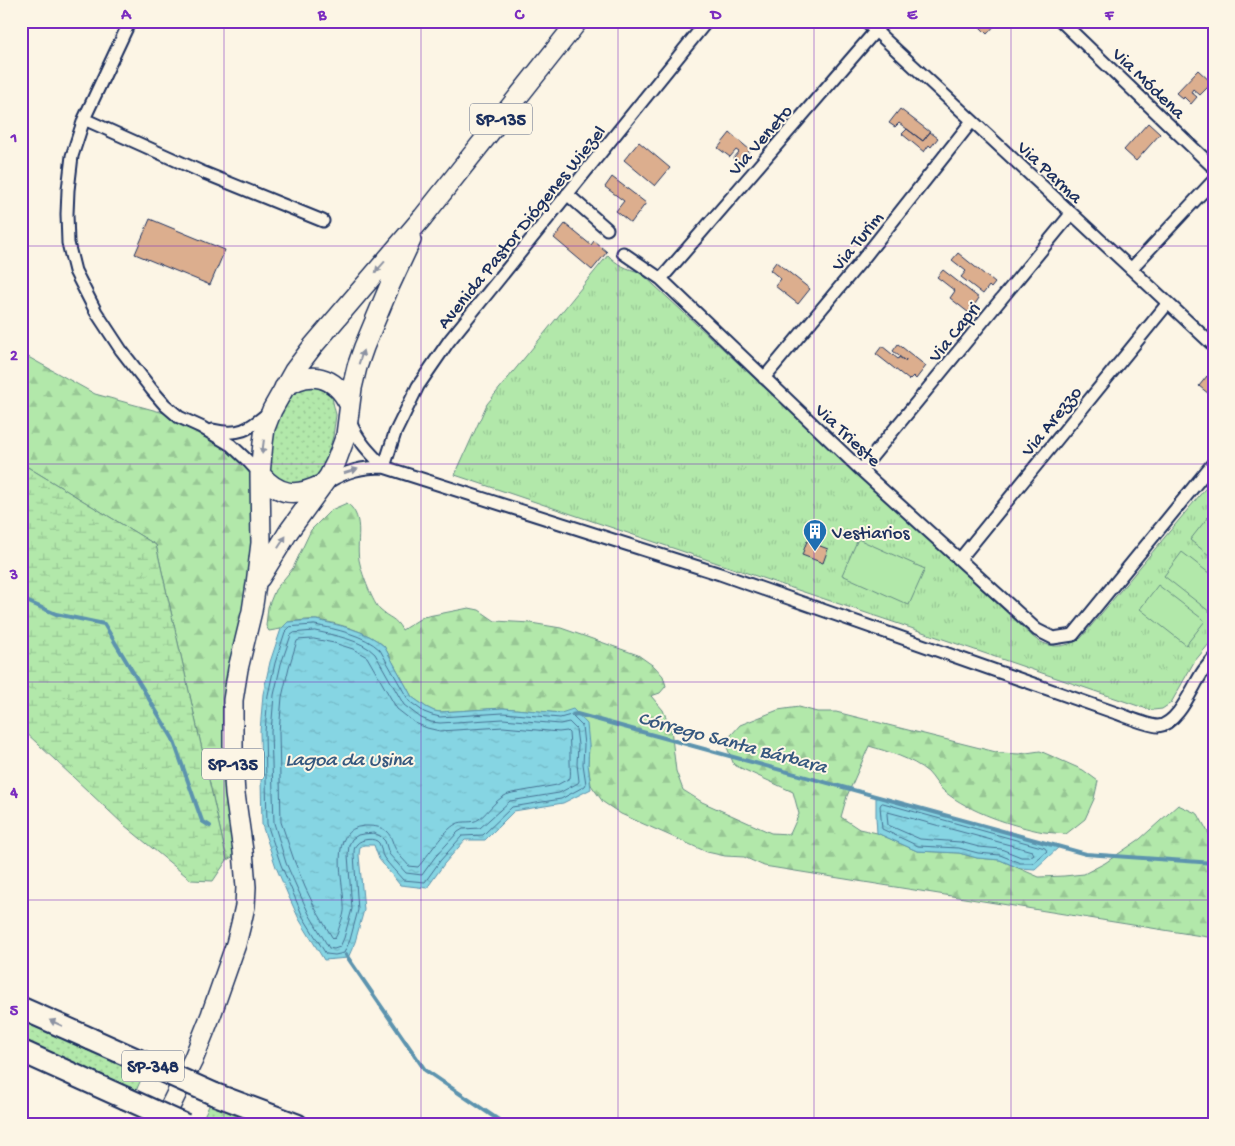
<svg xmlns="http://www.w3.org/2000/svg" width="1235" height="1146" viewBox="0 0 1235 1146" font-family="'Gochi Hand',sans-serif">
  <defs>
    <pattern id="grass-dots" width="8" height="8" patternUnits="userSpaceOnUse" patternTransform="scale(1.25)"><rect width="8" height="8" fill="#b2e8aa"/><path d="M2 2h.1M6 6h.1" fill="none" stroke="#98c795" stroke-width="1.8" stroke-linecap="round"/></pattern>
    <pattern id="forest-firs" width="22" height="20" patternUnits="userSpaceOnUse" patternTransform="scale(1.25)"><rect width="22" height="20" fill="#b2e8aa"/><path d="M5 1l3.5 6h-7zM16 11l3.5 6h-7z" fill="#98c795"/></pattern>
    <pattern id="wetland-marsh" width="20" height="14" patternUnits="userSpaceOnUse" patternTransform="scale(1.25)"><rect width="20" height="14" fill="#b2e8aa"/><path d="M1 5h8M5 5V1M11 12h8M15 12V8" fill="none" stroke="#98c795"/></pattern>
    <pattern id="park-tufts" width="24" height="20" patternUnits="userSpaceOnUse" patternTransform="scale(1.25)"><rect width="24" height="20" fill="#b2e8aa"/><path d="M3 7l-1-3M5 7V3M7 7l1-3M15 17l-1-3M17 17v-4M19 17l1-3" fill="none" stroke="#98c795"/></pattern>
    <pattern id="water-ripples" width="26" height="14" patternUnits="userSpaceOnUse" patternTransform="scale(1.25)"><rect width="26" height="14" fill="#86d5e3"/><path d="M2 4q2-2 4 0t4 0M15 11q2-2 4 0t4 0" fill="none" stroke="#73b7c5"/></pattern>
  </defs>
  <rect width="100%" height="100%" fill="#fcf5e5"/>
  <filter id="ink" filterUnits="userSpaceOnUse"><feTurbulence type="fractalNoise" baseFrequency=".02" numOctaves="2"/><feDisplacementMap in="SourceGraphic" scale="10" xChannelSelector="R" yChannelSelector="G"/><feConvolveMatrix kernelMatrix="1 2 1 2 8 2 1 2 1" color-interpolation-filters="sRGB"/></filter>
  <g filter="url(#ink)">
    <path fill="url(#grass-dots)" stroke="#668c84" d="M301,386L318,387L326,391L332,398L336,415L333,436L325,465L313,483L287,488L268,470L270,438L286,395Z
      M21,1018L85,1047L86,1049L143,1075L136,1091L77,1067L21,1041Z
      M210,1104L256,1125H207L201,1122Z"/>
    <path fill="url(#forest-firs)" stroke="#668c84" d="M21,353L95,394L179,417L201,427L260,474L238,669L243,851L227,860L156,545L21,463Z
      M347,503C367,519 354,543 360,564C362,574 373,603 380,610C390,619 395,617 402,630L423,617L469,608L479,610L495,621L531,623L561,628L638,655L655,667L663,676L666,686L660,693L651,696L663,710L671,729L676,771L683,790L702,802L771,833L790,834L799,814L793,792L734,765L725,742L740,725L778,710L799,707L817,712H836L1000,753L1019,754L1040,751L1083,770L1098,781L1094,799L1085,819L1066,834C1059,833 1051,833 1044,832C1012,826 970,812 945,792C938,787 934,778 928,772C911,758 889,752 869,746L847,796L841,817L859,829L877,833L917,851L959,853L977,858L1000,860L1039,877L1064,876L1084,874L1105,863L1140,839L1178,805L1198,814L1209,834L1214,847V938L764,866L744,857L725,856L707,852L621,814L603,802L591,785L588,764L589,745L561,713L503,708L440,712L434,711L426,707L412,697L384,646C369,632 337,623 317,620C308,619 298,621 288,622L281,629L269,631L266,626L268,607L275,590L293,568L311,530L331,510Z"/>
    <path fill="url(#wetland-marsh)" stroke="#668c84" d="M21,463L156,545L227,860L213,881L191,880L124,825L21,728Z"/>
    <path fill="url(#park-tufts)" stroke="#668c84" d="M608,255C617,265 627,269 640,272L1032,636C1047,649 1065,649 1081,638L1214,478V638L1194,662L1171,703L1162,709L1153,710L1147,709L902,625L455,475L487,404Z"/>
    <path fill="#b2e8aa" stroke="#668c84" d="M1208,517L1214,521V559L1190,540Z
      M858,539L925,569L909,605L842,575Z
      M1182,552L1214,577V607L1210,612L1164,576Z
      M1158,585L1205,621L1186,645L1140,609Z"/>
    <path fill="url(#water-ripples)" stroke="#5b93ae" d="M316,620C338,625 366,630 384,646L412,697L426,707L434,711L440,712L503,708L561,713L573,709L587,724L589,745L588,764L591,789L563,803L514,811L485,840H465L444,864L427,888L400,885L379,859L374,845H364L360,847L359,855L364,910L355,942L348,958L324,960L299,919L288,895L276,867L262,825L260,731L263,694L270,662L281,629L288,622Z
      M876,796L1059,847L1035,869L1019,868L1000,860L977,858L959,853L917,851L877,833L876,817Z"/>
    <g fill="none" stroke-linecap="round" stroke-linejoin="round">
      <path stroke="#467193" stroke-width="1" d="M315,625C335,629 365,635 380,650L409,701L424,712L432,715L440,717L503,713L560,718L571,715L582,726L584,745L583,764L586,784L585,786L561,799L512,807L483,835L462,836L440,861L425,882L403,880C397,873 390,866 384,858C381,854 382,848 379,843C375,837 361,839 357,844C354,847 354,851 354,855L358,910L350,940L344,953L335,955L326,954L303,917L293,893L281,865L267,824L265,732L268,695L275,663L285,632L290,627Z
        M315,631C333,635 362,640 375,654L404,705L421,718L431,722L440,723L503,719L560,724L569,722L576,729L578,745L577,764L579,781L578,783L559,793L510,801L480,828L463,829L458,832L435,857L422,875L406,873L389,854L385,841L380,836L374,833L363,834L358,835L352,839L349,845L348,855L352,909L344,938L340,947L334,949L329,948L309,914L298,890L286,863L274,823L271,732L274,695L281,664L291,635L294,633Z
        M314,639L334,643L353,649L367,657L397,709L415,723L427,728L440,731L503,727L559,732L567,731L569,733C570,743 570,752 570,762C570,768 571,773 570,778L557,785L512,793C497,796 490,811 479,819C473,824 463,820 456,824C444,830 428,856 418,867L409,866C405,861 400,857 397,851C392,845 393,837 386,831C380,826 372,826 364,826C327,829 344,883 344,906C345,912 342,919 340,925C338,930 338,935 334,939L332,937L316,910L305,887L294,860L281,822L279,732L282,697L289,667L297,641L299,640Z
        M883,803L1045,848L1047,851L1033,863H1020L1000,855L978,853L959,848L918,846L882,829L880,806L881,804Z
        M888,812L1032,851L1034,854L1030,857H1021L1001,849L979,847L960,842L920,839L888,825L887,814Z"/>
      <path stroke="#5b93ae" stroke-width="4" d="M21,570L24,573V600L56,614L104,624L173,739L202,821L210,826
        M573,715L577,714L1086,854L1214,863
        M346,955L425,1070L506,1125"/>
    </g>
    <path fill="#dcae8e" stroke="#1b2f5e" d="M976,21H999L987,34L975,22Z
      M1198,70L1212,83L1200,95L1193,89L1191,92L1197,97L1191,104L1184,97L1183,99L1176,93Z
      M900,109L930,132L923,141L899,123L895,127L889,123Z
      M1148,123L1160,134L1136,161L1124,150Z
      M907,129L923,141L930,132L938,138L931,147L929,145L924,152L902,134Z
      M730,133L750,150L739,163L733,159L739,152L736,150L730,157L718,148Z
      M639,142L670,168L655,186L624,160Z
      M612,177L646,203L631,223L616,211L624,201L605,187Z
      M150,219L225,250L210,285L135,254Z
      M565,224L591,245L594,241L607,252L592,270L554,238Z
      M958,253L995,283L991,288L989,286L983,294L961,277L966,271L952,260Z
      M776,262L810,289L798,304L775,286L781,279L770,270Z
      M943,270L979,298L969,313L950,298L955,291L937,277Z
      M898,344L926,366L916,379L913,376L909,380L876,354L882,346L898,359L899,357L905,361L906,359L905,361L893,351Z
      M1207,376L1214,382V398L1199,386Z
      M807,541L828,549L823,563L802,555Z"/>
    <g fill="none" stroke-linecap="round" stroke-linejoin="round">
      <g stroke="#1b2f5e" stroke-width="15">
        <path id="street" d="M130,21L84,119L72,156L68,190L67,214L68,243L75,271L96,312L121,350L152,390L165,405L179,417L201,427L231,445L247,460L260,474
          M865,21L1214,346
          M1061,21L1214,168
          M84,119L202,172L323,221
          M567,194L607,229
          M623,253L661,279L861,470L1037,630L1053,638L1073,635L1214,462
          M1131,269L1214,180
          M661,279L884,21
          M764,378L859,264L972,121
          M350,421C357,440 370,453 384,467
          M213,430C239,436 248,430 268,413
          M384,467L395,433L418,386L449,341L707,21
          M861,470L1071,214
          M328,482C347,471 362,467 384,467L720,574L1116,713C1126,716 1148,726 1158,726C1178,724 1192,688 1202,673C1205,668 1210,663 1214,658
          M960,559L1168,303"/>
      </g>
      <g stroke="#1b2f5e" stroke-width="22">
        <path id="primary" d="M284,388C310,369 335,376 349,404
          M260,474C279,496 296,497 321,485
          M260,578L289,531L329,476L336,462L346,435L352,388L357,367L364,347L390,285L411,240
          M161,1125L193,1060L211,1015L236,944L241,924L245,906L246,887L243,851L235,794L233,763V700L238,669L252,611L256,584L261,543L260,474L263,443L265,428L272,410L294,371L313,346L423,217L578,21"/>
      </g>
      <g stroke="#1b2f5e" stroke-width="25">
        <path id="highway" d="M21,1008L91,1039
          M21,1051L125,1098
          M214,1094L297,1125"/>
      </g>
      <use href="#street" stroke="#fcf5e5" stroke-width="11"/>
      <use href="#primary" stroke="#fcf5e5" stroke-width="19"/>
      <use href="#highway" stroke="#fcf5e5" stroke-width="21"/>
      <g stroke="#1b2f5e" stroke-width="25" stroke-linecap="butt">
        <path id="highway-bridge" d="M91,1039L214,1094
          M125,1098L185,1125"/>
      </g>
      <use href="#highway-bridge" stroke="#fcf5e5" stroke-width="21"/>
    </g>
    <defs><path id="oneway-solid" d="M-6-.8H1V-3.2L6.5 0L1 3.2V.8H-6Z" transform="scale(1.25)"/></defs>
    <g fill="#8c92a2">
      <use href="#oneway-solid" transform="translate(380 267) rotate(131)"/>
      <use href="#oneway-solid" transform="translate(361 357) rotate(-72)"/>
      <use href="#oneway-solid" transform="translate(263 447) rotate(97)"/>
      <use href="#oneway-solid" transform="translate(351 471) rotate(-18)"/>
      <use href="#oneway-solid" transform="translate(282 542) rotate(-57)"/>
      <use href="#oneway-solid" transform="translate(56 1023) rotate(-156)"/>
    </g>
  </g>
  <path fill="none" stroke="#7b2cbf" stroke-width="1" stroke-opacity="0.55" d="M224,21V1125M421,21V1125M618,21V1125M814,21V1125M1011,21V1125M21,246H1214M21,464H1214M21,682H1214M21,900H1214"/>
  <defs>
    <g id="building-pin" transform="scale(1.25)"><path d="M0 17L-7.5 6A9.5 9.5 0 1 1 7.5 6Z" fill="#1f6fb2" stroke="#fcf5e5"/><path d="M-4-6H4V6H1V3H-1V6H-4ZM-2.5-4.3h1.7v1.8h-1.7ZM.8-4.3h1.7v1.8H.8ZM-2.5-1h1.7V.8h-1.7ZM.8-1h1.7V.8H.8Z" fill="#fff"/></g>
  </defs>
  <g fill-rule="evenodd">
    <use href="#building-pin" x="815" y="531"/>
  </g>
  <g text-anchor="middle" stroke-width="4" stroke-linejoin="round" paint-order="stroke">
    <g fill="#fcf5e5" stroke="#5e6a86" stroke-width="1">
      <rect x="470" y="103.5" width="62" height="31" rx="4"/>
      <rect x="202" y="748.5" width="62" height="31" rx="4"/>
      <rect x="122" y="1050.5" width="62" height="31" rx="4"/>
    </g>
    <g font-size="18" font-weight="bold" fill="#1b2f5e">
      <text x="501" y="125">SP-135</text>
      <text x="233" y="770">SP-135</text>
      <text x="153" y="1072">SP-348</text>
    </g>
    <g font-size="19" fill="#1b2f5e" stroke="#fcf5e5">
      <text transform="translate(1150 82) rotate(44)" y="7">Via Módena</text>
      <text transform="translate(759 139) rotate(-49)" y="7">Via Veneto</text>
      <text transform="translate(1051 171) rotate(43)" y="7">Via Parma</text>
      <text transform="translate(520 226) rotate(-51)" y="7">Avenida Pastor Diógenes Wiezel</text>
      <text transform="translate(856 240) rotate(-51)" y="7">Via Turim</text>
      <text transform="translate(953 331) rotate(-51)" y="7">Via Capri</text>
      <text transform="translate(1050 420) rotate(-51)" y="7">Via Arezzo</text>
      <text transform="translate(849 434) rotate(43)" y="7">Via Trieste</text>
    </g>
    <g font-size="19" fill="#1b2f5e" stroke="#fcf5e5" text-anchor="start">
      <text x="832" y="538">Vestiarios</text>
    </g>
    <g font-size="20" font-style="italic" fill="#36587f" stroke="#fcf5e5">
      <text transform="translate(733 741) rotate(15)" y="7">Córrego Santa Bárbara</text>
      <text x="349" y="765">Lagoa da Usina</text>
    </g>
  </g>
  <rect width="1235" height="1146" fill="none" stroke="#fcf5e5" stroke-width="55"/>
  <rect x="28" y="28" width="1180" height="1090" fill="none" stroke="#7b2cbf" stroke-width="2"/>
  <g font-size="16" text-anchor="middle" font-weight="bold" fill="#7b2cbf">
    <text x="126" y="19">A</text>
    <text x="322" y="19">B</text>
    <text x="519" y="19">C</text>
    <text x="716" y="19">D</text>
    <text x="912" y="19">E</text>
    <text x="1109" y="19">F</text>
    <text x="14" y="142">1</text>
    <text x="14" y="360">2</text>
    <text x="14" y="579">3</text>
    <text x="14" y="797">4</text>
    <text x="14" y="1015">5</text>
  </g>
</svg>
